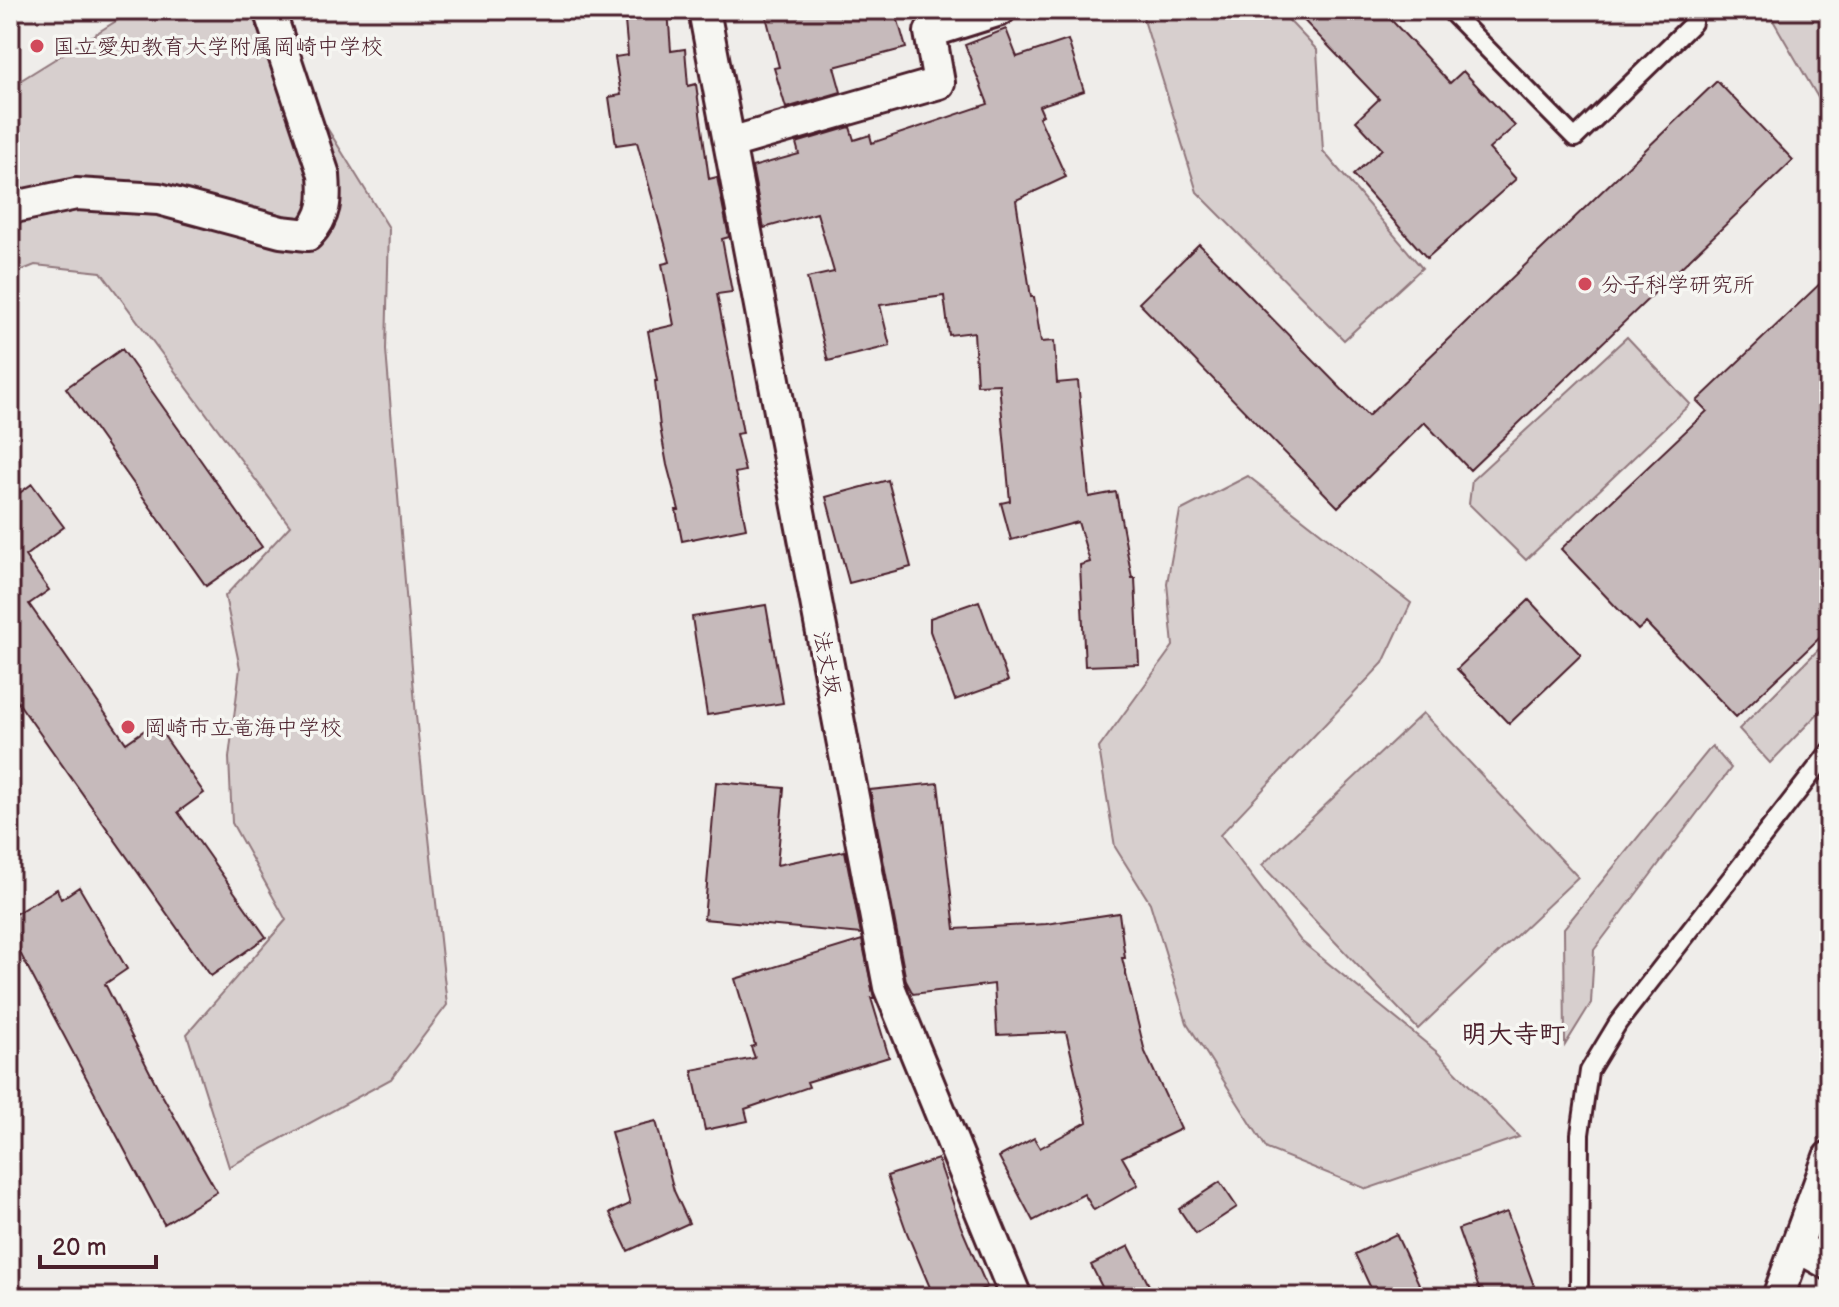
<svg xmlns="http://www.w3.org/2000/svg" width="1839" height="1307" viewBox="0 0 1839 1307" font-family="'Balsamiq Sans','Klee One',sans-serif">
  <rect width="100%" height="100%" fill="#efedea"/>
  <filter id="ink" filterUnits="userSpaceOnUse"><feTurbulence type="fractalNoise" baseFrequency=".0125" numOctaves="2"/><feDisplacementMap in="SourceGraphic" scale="16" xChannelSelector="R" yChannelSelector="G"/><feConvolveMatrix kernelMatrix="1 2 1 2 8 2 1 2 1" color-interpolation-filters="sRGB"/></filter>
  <g filter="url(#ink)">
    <path fill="#d7cfce" stroke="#90777c" stroke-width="2" d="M134,10H254L389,228L386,350L416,716L447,1005L391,1079L229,1167L187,1034L286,920L232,823L229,758L240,668L225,596L290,526L101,272L35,265L10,275V87Z
      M1141,10H1279L1317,50L1323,151L1422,268L1344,340L1197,192Z
      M1767,10H1829V94L1820,101Z
      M1627,337L1690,404L1526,560L1469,504L1472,480Z
      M1248,476L1411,603L1383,663L1220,835L1301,941L1437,1052L1519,1137L1367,1189L1267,1149L1187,1023L1150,903L1115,847L1099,748L1173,646L1167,583L1180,511Z
      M1829,639V702L1770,763L1739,729Z
      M1423,713L1578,877L1418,1029L1262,865Z
      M1712,746L1731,768L1594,950L1591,1003L1565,1045L1564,928Z"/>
    <path fill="#c6babb" stroke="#4a1f2b" stroke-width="2" d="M624,10H668L671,51L685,49L688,86L696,84L709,179L717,177L729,237L722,239L732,292L717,294L743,433L736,434L745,471L735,473L746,528L682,541L676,510H679L667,465L660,427L655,381H657L648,331L674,325L662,264L670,262L637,142L616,145L609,97L621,95L615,57L628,55Z
      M790,10H895L906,48L834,67L841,92L786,108L774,68L779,67L766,16Z
      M1294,10H1382L1450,83L1463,71L1515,126L1489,149L1516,179L1427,258L1353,175L1382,149L1356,121L1379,99Z
      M1006,29L1017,57L1068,40L1084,91L1039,106L1043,115L1039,117L1066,177L1016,200L1031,297H1034L1041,342L1054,341L1057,383L1078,381L1089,497L1116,492L1132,578H1135L1139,664L1085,666L1080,565L1090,562L1078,522L1011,540L1001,503L1010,501L999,384L977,385L974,332L949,335L944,296L880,305L890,346L828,361L807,278L834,272L817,213L764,228L752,167L799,154L796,143L850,127L854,140L870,135L872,143L988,104L965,45Z
      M1717,81L1793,160L1470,470L1424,422L1338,507L1139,303L1199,244L1368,416Z
      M1829,275V629L1736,717L1646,623L1638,630L1561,549L1707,411L1697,401Z
      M122,349L262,547L206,586L66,388Z
      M888,480L911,567L849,583L826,497Z
      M32,484L64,527L25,556L49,590L29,604L126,743L155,723L204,793L178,812L266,937L211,976L10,691V500Z
      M1529,600L1581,655L1509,724L1457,669Z
      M979,601L1008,681L955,700L930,631V618Z
      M766,605L783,703L707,715L692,617Z
      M716,782L784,788L777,865L845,851L861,934L704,919Z
      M938,783L955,929L1046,924L1119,913L1125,958H1122L1145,1052L1181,1129L1122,1157L1138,1185L1094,1210L1084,1194L1033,1221L999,1157L1034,1138L1040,1148L1087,1122L1066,1032L997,1035L994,984L913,994L906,981L870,790Z
      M79,887L127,969L105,984L157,1086L217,1192L164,1224L10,934V917L57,889L61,899Z
      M862,940L874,998H871L889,1057L807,1082L809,1087L745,1109L748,1121L705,1130L692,1070L755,1058L751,1047L755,1045L735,979Z
      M656,1121L674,1191L689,1223L628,1251L610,1213L630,1204L611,1132Z
      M938,1159L961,1227L987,1287L963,1297H934L907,1233L887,1176Z
      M1220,1182L1237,1207L1196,1234L1179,1209Z
      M1507,1212L1534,1286L1503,1297H1482L1458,1229Z
      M1396,1234L1425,1297H1375L1355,1254Z
      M1129,1246L1155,1297H1107L1091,1265Z"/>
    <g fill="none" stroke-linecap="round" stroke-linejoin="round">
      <g stroke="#4a1f2b" stroke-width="22">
        <path id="lane" d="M1449,10L1575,138L1693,23L1694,10
          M1579,1297L1580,1134L1589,1071L1618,1023L1829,752"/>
      </g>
      <g stroke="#4a1f2b" stroke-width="36">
        <path id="street" d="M704,10L889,987L1016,1297
          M730,143L939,83L930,32L1000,10
          M10,208L76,194L159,199L281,232L308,235C326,215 326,200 324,175L269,10
          M1798,1247L1829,1264
          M1778,1297L1829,1157"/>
      </g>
      <use href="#lane" stroke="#f6f6f2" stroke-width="16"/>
      <use href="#street" stroke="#f6f6f2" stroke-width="30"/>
    </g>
  </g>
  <g fill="#d1495b" stroke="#f6f6f2" stroke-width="3">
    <circle cx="37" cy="46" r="8"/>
    <circle cx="1585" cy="284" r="8"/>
    <circle cx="128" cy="727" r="8"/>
  </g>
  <g text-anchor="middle" stroke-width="7" stroke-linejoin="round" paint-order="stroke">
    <g font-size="22" fill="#4a1f2b" stroke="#f6f6f2" text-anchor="start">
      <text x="53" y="54">国立愛知教育大学附属岡崎中学校</text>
      <text x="1601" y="292">分子科学研究所</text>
      <text x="144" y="735">岡崎市立竜海中学校</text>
    </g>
    <g font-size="22" fill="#4a1f2b" stroke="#f6f6f2">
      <text transform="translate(828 663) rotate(79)" y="8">法丈坂</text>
    </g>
    <g font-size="26" font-weight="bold" fill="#4a1f2b" stroke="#f6f6f2">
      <text x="1513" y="1043">明大寺町</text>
    </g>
  </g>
  <rect width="1839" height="1307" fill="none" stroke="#f6f6f2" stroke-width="40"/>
  <rect x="20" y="20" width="1799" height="1267" fill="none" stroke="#4a1f2b" stroke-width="3" filter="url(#ink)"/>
  <path d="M40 1255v12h116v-12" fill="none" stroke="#4a1f2b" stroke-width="4"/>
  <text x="52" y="1255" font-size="24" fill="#4a1f2b" stroke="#f6f6f2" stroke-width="6" paint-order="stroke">20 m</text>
</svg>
